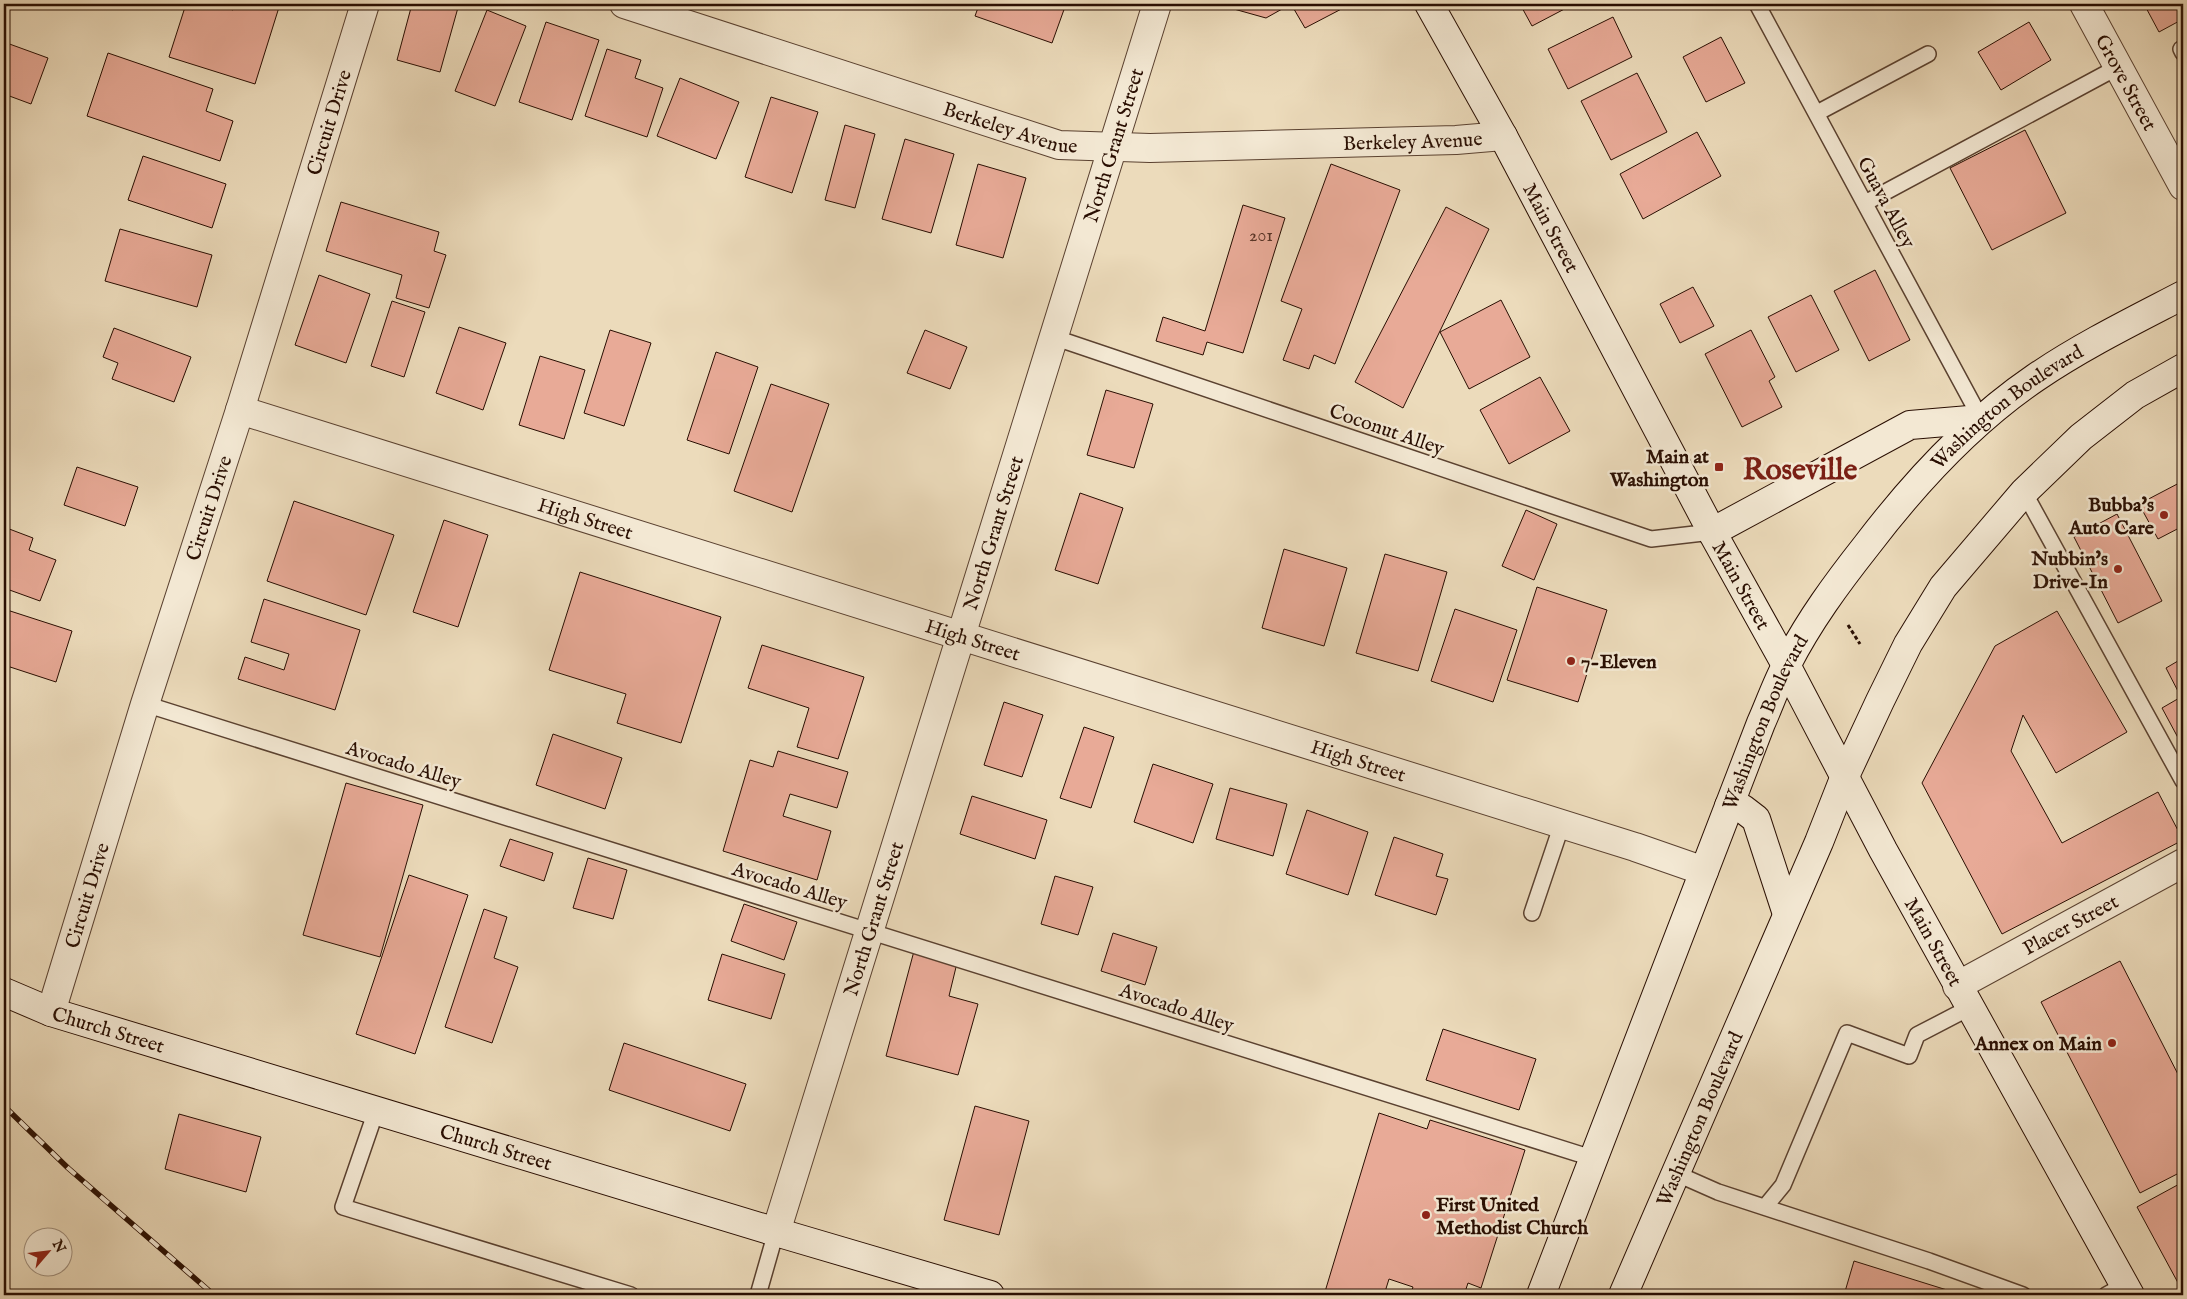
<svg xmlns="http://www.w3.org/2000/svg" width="2187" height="1299" viewBox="0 0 2187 1299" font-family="'IM FELL English',serif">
  <rect width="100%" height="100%" fill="#ecdbbb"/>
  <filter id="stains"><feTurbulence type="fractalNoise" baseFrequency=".004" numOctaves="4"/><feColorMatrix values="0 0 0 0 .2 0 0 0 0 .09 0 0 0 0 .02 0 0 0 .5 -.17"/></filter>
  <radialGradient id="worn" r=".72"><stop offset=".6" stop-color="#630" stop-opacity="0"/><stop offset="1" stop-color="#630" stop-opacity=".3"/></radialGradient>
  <path fill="#e8aa97" stroke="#290e02" d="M186,4H214L233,10L234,4H280L255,84L169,57Z
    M412,4H459L440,72L397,60Z
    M977,4H1066L1052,43L975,16L979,5Z
    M1216,4H1291L1266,18Z
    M1291,4H1351L1305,28Z
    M1520,4H1574L1532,26Z
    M2144,4H2183V19L2159,32Z
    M487,10L526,26L495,106L455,91Z
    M1613,17L1632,57L1568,89L1548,49Z
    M546,22L599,40L572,120L519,102Z
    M2029,22L2051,60L2001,90L1978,52Z
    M1721,37L1745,83L1706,102L1683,57Z
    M4,42L48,58L31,104L4,94Z
    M607,49L641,60L635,78L663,88L647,137L585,116Z
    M108,53L213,89L206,111L233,121L220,161L87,116Z
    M1637,73L1667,132L1611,160L1581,101Z
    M680,78L739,102L716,159L657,136Z
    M771,97L818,112L792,193L745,177Z
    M845,125L875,134L855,208L825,200Z
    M2025,130L2066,213L1992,250L1950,168Z
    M1697,132L1721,176L1643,219L1620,174Z
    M905,139L954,154L931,233L882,219Z
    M143,156L226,184L212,228L128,200Z
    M978,164L1026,178L1003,258L956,245Z
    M1331,164L1400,190L1335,364L1314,355L1309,369L1283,360L1302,309L1281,301Z
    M341,202L439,232L434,251L446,255L429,308L396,298L402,275L326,251Z
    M1243,205L1285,218L1243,353L1207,342L1203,355L1156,341L1163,317L1205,331Z
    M1446,207L1489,229L1403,408L1355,382Z
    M120,229L212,255L197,307L105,281Z
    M1875,270L1910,340L1869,361L1834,291Z
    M319,275L370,294L346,363L295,345Z
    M1693,287L1714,326L1680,343L1660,304Z
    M1811,295L1839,350L1796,372L1768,317Z
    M1501,300L1530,357L1469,389L1440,332Z
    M392,301L425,312L404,377L371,366Z
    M459,327L506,343L483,410L436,393Z
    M114,328L191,357L174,402L112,379L118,363L103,357Z
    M610,330L651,343L624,426L584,413Z
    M925,330L967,347L950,389L907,373Z
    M1751,330L1775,377L1769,381L1782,407L1742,427L1705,354Z
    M716,352L758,367L729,454L687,440Z
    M540,356L585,370L564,439L519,425Z
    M1540,377L1570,431L1509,464L1480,410Z
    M771,384L829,404L792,512L734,491Z
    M1106,390L1153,404L1134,468L1087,455Z
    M77,467L138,487L125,526L64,505Z
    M2183,481V526L2158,539L2139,504Z
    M1080,493L1123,508L1098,584L1055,570Z
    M294,501L394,535L366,615L267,581Z
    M1526,510L1557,524L1534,580L1502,566Z
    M2117,514L2162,601L2118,623L2074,537Z
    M444,520L488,535L458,627L413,612Z
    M4,527L33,538L29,550L56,560L40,601L4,588Z
    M1284,549L1347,568L1324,646L1262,628Z
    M1385,554L1447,572L1418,671L1356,653Z
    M580,572L721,617L681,743L617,723L626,694L549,670Z
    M1537,587L1607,610L1578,702L1507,680Z
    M264,599L360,630L335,710L238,679L245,657L284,670L289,654L251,642Z
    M4,609L72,631L56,682L4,665Z
    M1455,609L1517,630L1493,702L1431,681Z
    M2057,611L2127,732L2056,773L2023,715L2011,751L2062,843L2158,792L2183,840L2002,934L1922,783L1995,646Z
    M762,645L864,677L838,759L797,747L809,708L748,688Z
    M2183,658V747L2162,708L2181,697L2166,668Z
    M1004,702L1043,715L1022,777L984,765Z
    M1084,727L1114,737L1091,808L1060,798Z
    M553,734L622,758L605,809L536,785Z
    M778,751L848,772L837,808L790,794L783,816L831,831L817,880L723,851L750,760L773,767Z
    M1153,764L1213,784L1193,843L1134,822Z
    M346,783L423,805L380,957L303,935Z
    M1230,788L1287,804L1273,856L1216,839Z
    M972,796L1047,820L1035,859L960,834Z
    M1307,810L1368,832L1348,895L1286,874Z
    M1394,837L1443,854L1436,876L1448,879L1436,915L1375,895Z
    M510,839L553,853L544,881L500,866Z
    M588,858L627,870L613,919L573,908Z
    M409,875L468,895L415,1054L356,1034Z
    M1055,876L1093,887L1078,935L1041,924Z
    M744,904L797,922L784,960L731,941Z
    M484,909L507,917L494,958L518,967L492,1043L445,1027Z
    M1113,933L1157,947L1145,985L1101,971Z
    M914,951L957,963L949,996L978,1004L958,1075L886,1056Z
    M722,954L785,974L771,1019L708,1000Z
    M2120,961L2183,1084V1171L2140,1193L2041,1002Z
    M1443,1029L1536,1059L1519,1110L1426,1080Z
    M624,1043L746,1084L730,1131L609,1090Z
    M975,1106L1029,1121L999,1235L944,1220Z
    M1379,1113L1427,1129L1430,1120L1525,1150L1481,1288L1468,1283L1464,1295H1410L1413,1287L1389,1279L1384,1295H1324Z
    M179,1114L261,1137L246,1192L165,1169Z
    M2183,1182V1292L2137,1207Z
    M1854,1261L1963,1295H1844Z"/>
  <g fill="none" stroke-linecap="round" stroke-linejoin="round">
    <g stroke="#5a4130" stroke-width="18">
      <path id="lane" d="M1757,4L1981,419
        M2181,49L2183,53
        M1817,113L1928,54
        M1865,203L2118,67
        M1053,337L1651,539L1712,532
        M2024,492L2183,781
        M145,704L1595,1159
        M1532,913L1562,824
        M376,1111L343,1207L631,1295
        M1675,1173L1718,1192L1929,1261L2023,1295
        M1765,1207L1783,1185L1847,1033L1909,1056L1917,1035L1969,1008
        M758,1295L776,1232
        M2106,1295L2124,1285"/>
    </g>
    <g stroke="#5a4130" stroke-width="30">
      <g id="street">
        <path id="s1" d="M624,4L1059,145L1150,148L1456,140L1503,136"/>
        <path id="s2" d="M2084,4L2183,186"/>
        <path id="s3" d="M240,410L1635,847L1704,871"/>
        <path id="s4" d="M1957,986L2183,863"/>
        <path id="s5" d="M51,1012L145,704L240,410L365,4"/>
        <path id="s6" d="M776,1232L1157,4"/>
      </g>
    </g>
    <g stroke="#290e02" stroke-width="30">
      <g id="secondary">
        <path id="s7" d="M1429,4L1503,136L1712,532L1786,665L1883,850L2130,1295"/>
        <path d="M1712,532L1910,425L1981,419"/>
        <path d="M1729,806L1743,809L1756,819L1787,914"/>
        <path id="s8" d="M4,992L51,1012L776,1232L990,1295"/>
        <path id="s9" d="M1541,1295L1761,723C1770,703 1777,682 1787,664C1809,621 1837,583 1867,545C1915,482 1969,423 2035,378C2082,346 2133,321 2183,295"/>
        <path id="s10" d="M1623,1295L1819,842L1845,776L1880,701L1908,644L1943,587L2024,492L2081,437L2135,395L2183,368"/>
      </g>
    </g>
    <path stroke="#290e02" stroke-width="3" stroke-dasharray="4 2.5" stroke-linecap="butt" d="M1848,625L1860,644"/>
    <use href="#lane" stroke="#f3e8d3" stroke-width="15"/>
    <use href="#street" stroke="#f3e8d3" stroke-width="28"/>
    <use href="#secondary" stroke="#f3e8d3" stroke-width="28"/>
    <g stroke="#290e02" stroke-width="5.5">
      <path id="rail" d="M4,1106L68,1168L214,1295"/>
    </g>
    <use href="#rail" stroke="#f3e8d3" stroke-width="4" stroke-dasharray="11" stroke-linecap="butt"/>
  </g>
  <g fill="#8f2418" stroke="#f3e8d3" stroke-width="2">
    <rect x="1714" y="462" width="10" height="10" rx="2.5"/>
    <circle cx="2164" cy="515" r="5"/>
    <circle cx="2118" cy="569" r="5"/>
    <circle cx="1571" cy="661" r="5"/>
    <circle cx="2112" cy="1043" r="5"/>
    <circle cx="1426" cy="1215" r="5"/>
  </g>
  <g text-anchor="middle" stroke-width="5" stroke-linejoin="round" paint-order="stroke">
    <g font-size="18" fill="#593527">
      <text x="1261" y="241">201</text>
    </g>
    <g font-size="20" fill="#290e02" stroke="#f3e8d3">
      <text dy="7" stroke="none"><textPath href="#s2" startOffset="89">Grove Street</textPath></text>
      <text dy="7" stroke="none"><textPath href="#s5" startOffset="932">Circuit Drive</textPath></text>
      <text dy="7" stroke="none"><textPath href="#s1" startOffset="406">Berkeley Avenue</textPath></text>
      <text dy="7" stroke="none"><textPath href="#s1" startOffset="811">Berkeley Avenue</textPath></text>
      <text dy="7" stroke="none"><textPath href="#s6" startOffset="1138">North Grant Street</textPath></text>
      <text transform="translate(1887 202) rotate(62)" y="7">Guava Alley</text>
      <text dy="7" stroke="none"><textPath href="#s7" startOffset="255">Main Street</textPath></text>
      <text dy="7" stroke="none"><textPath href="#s9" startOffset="1019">Washington Boulevard</textPath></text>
      <text transform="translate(1387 429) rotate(19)" y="7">Coconut Alley</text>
      <text dy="7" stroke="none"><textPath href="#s5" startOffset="528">Circuit Drive</textPath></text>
      <text dy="7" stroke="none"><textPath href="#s3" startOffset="362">High Street</textPath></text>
      <text dy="7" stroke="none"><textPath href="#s6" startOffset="732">North Grant Street</textPath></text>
      <text dy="7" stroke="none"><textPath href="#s7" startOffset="660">Main Street</textPath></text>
      <text dy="7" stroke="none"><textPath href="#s3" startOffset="768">High Street</textPath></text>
      <text dy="7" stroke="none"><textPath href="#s9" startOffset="615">Washington Boulevard</textPath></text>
      <text dy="7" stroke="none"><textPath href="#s3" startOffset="1172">High Street</textPath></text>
      <text transform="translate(404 764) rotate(17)" y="7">Avocado Alley</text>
      <text transform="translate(790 885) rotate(17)" y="7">Avocado Alley</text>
      <text dy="7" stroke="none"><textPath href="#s5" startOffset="122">Circuit Drive</textPath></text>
      <text dy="7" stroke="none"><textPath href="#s6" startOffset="328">North Grant Street</textPath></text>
      <text dy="7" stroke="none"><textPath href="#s4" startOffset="129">Placer Street</textPath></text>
      <text dy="7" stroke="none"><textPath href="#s7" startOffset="1065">Main Street</textPath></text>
      <text transform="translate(1177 1007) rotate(18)" y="7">Avocado Alley</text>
      <text dy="7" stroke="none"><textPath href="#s8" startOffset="111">Church Street</textPath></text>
      <text dy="7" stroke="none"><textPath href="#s10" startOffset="192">Washington Boulevard</textPath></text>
      <text dy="7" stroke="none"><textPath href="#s8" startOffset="516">Church Street</textPath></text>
    </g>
    <g font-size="20" font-weight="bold" fill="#290e02" stroke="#f3e8d3" text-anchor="end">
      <text x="1709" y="463">Main at<tspan x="1709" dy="23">Washington</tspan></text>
      <text x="2154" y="511">Bubba's<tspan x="2154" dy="23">Auto Care</tspan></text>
      <text x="2108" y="565">Nubbin's<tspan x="2108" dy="23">Drive-In</tspan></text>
      <text x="1581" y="668" text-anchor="start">7-Eleven</text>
      <text x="2102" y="1050">Annex on Main</text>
      <text x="1436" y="1211" text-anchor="start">First United<tspan x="1436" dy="23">Methodist Church</tspan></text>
    </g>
    <g font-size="30" font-weight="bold" fill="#7a1f14" stroke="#f3e8d3">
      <text x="1800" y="479">Roseville</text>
    </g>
  </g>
  <rect width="2187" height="1299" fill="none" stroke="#ecdbbb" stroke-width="20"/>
  <rect x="5" y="5" width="2177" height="1289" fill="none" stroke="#290e02" stroke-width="2.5"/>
  <rect x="10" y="10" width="2167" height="1279" fill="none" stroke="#290e02"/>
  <g transform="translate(48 1252) rotate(62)"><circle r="24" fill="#f3e8d3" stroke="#a2917f"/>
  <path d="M0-4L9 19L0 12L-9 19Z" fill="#8f2418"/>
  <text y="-8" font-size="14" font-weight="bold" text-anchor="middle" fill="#290e02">N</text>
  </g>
  <rect width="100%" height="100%" filter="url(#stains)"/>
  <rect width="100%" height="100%" fill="url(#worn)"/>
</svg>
